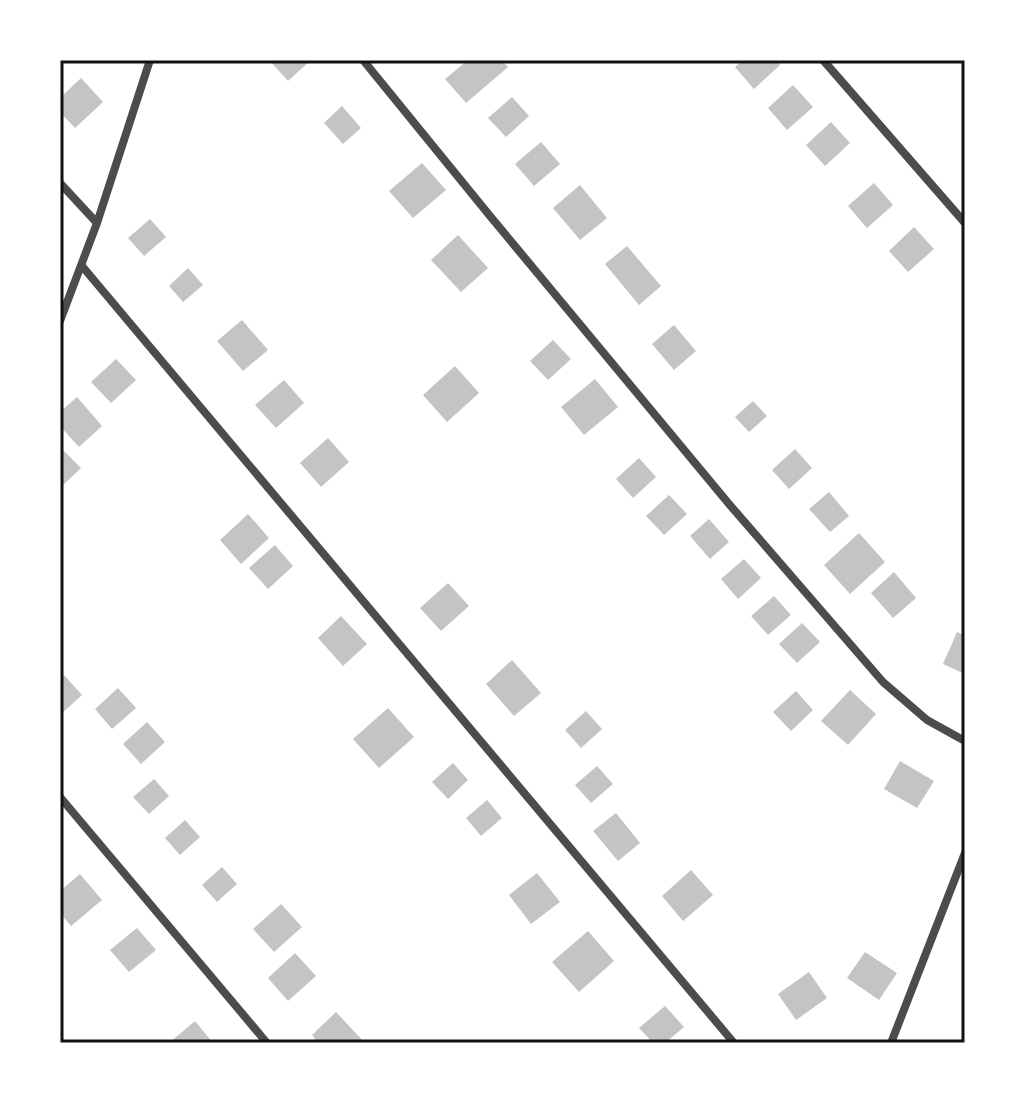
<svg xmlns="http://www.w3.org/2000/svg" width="1025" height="1103" viewBox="0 0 1025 1103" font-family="Arial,sans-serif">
  <rect width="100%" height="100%" fill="#fff"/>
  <path fill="#c4c4c4" d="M269,60H311L288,81Z
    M468,60H502L508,67L466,103L445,79Z
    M743,60H775L780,65L754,89L735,67Z
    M81,78L103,102L75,128L60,112V98Z
    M793,85L813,107L787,130L768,108Z
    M512,97L529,116L506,137L488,118Z
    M342,106L361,128L343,144L324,123Z
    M831,122L850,143L825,166L806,145Z
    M541,142L560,164L534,186L515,164Z
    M422,163L446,190L413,218L389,191Z
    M874,183L893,205L867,228L848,206Z
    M580,185L607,218L580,240L553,208Z
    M150,219L166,237L144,256L128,238Z
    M914,227L934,249L908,272L889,251Z
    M458,235L488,268L461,292L431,260Z
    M627,246L661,286L639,305L605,264Z
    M188,268L203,285L183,302L169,286Z
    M242,320L268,350L243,371L217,341Z
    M674,325L696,351L674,370L652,344Z
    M553,340L571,359L548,380L530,361Z
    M116,359L136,380L111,403L91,382Z
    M455,366L479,393L447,422L423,395Z
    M595,379L618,407L584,435L561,407Z
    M284,380L304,403L276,428L255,405Z
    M77,397L102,426L79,447L60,426V412Z
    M753,401L767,416L749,432L735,417Z
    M328,438L349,462L321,487L300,463Z
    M60,447L81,468L60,488Z
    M795,449L812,468L789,489L772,470Z
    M639,458L656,477L633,498L616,479Z
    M829,492L849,516L830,532L809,509Z
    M669,495L687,514L664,535L646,516Z
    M248,514L269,538L241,564L220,540Z
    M709,519L729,542L710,559L690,536Z
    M859,533L885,562L850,594L824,565Z
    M275,545L293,566L268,589L249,568Z
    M744,559L761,578L738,599L721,579Z
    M894,572L916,598L893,618L871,593Z
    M448,583L469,606L441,631L420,608Z
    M774,596L791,615L768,635L751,616Z
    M341,616L367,644L343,666L318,638Z
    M802,623L820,642L797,663L779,644Z
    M957,632L965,636V674L943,664Z
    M512,660L541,693L514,716L486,684Z
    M64,675L82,695L60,715V679Z
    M118,688L136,708L112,729L95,709Z
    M850,690L876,714L848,745L821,721Z
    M796,691L813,710L791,731L773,712Z
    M388,708L414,737L379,768L353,739Z
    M586,711L602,729L581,748L565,730Z
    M147,722L165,742L141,764L123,744Z
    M900,761L934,781L917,808L884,789Z
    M453,763L468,780L448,799L432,782Z
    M597,766L613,784L591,803L575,785Z
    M154,779L169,796L149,814L133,797Z
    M487,800L502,818L481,836L466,818Z
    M616,813L640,843L618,861L593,831Z
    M185,820L200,837L180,855L165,838Z
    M222,867L237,884L217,902L202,885Z
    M691,870L713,895L683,921L662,896Z
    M537,873L560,902L531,924L509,895Z
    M80,874L102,900L71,926L60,913V891Z
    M281,904L302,927L274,952L253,929Z
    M137,928L156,950L129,972L110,950Z
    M588,931L614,961L579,992L552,962Z
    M865,952L897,973L879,1000L847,978Z
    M295,953L316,976L288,1001L268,978Z
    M809,972L827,998L796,1020L778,994Z
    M665,1006L684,1027L665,1043H653L639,1028Z
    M336,1012L365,1043H318L312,1035Z
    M195,1021L213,1043H169Z"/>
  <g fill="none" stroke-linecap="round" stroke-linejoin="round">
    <path stroke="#4c4c4c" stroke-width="8" d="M363,60L490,216L729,504L883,682L927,720L965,741
      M823,60L965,223
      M60,183L97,223
      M82,266L734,1043
      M60,321L97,223L150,60
      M60,797L267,1043
      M891,1043L965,853"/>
  </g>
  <rect width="1025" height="1103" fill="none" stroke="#ffffff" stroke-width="124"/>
  <rect x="62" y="62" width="901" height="979" fill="none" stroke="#111" stroke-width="3"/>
</svg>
